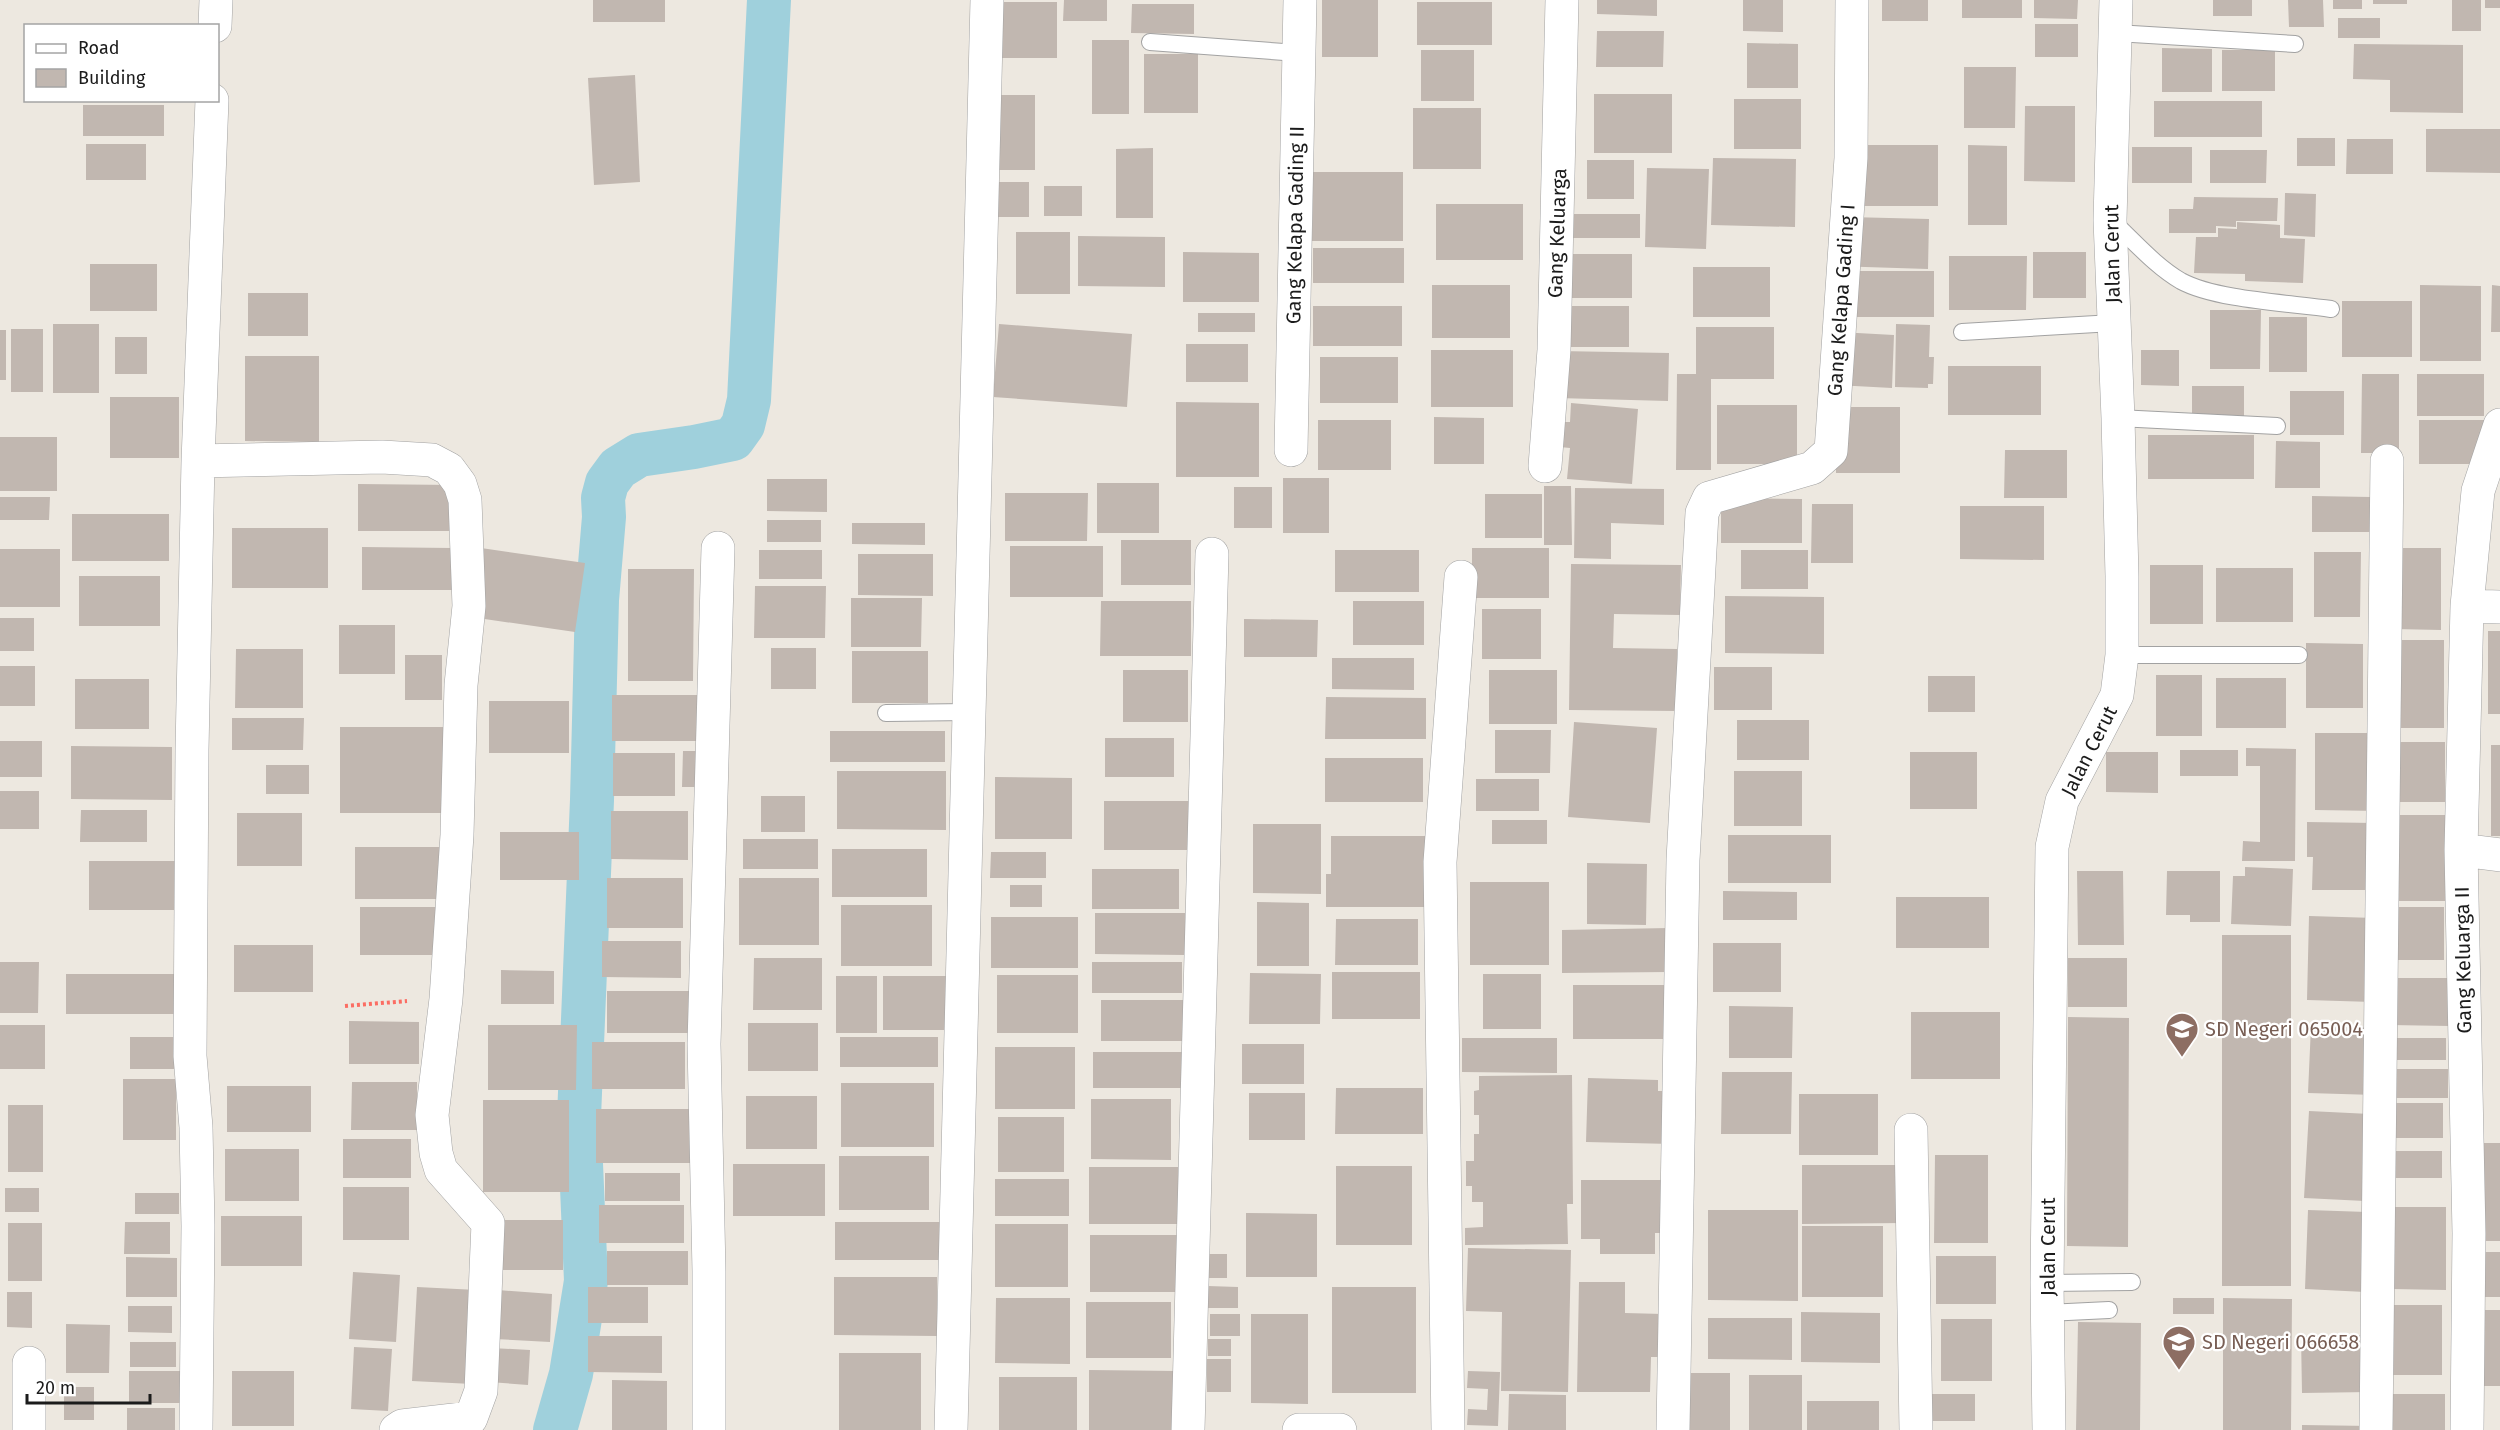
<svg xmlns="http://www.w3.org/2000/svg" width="2500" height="1430" viewBox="0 0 2500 1430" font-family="'Fira Sans',sans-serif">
  <rect width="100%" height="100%" fill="#ede8e0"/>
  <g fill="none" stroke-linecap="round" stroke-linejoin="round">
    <path stroke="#9fd0dc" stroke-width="44" d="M555,1430L571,1374L586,1281L579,1117L592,800L597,600L604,517L603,498L607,483L618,468L639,455L694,447L733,439L743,425L749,400L769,0"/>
  </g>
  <path fill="#c1b7b0" d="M593,0H665V22H593Z
    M1064,0H1107V21H1063Z
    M1322,0H1378V57H1322Z
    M1597,0H1657V16L1597,14Z
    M1743,0H1783V32L1743,31Z
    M1882,0H1928V21H1882Z
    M1962,0H2022V18H1962Z
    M2034,0H2078L2077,19L2034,18Z
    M2213,0H2252V16H2213Z
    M2288,0H2323L2324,27H2289Z
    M2333,0H2362V9H2333Z
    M2373,0H2407V4H2373Z
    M2452,0H2481V31H2452Z
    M2485,0H2500V8H2485Z
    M993,2H1057V58H993Z
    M1417,2H1492V45H1417Z
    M1132,4H1194V34L1131,33Z
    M2338,18H2380V38H2338Z
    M2035,24H2078V57H2035Z
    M1597,31H1664L1663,67H1596Z
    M1092,40H1129V114H1092Z
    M1747,43L1798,44V88H1747Z
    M2354,44L2463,45V113L2390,112V80L2353,79Z
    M2162,48L2212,49V92H2162Z
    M1421,50H1474V101H1421Z
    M2222,50H2275V91H2222Z
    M1144,54H1198V113H1144Z
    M1964,67H2016L2015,128H1964Z
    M635,75L640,182L594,185L588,78Z
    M1594,94H1672V153H1594Z
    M987,95H1035V170H987Z
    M1734,99H1801V149H1734Z
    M2154,101H2262V137H2154Z
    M83,105H164V136H83Z
    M2025,106H2075V182L2024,181Z
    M1413,108H1481V169H1413Z
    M2426,129H2500V173L2426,172Z
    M2297,138H2335V166H2297Z
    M2347,139H2393V174H2346Z
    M86,144H146V180H86Z
    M1864,145H1938V206H1864Z
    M1968,145L2007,146V225H1968Z
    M2132,147H2192V183H2132Z
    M1153,148V218H1116V149Z
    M2210,150H2267L2266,183H2210Z
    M1713,158L1796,159L1795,227L1711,225Z
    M1587,160H1634V199H1587Z
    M1647,168L1709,169L1706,249L1645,247Z
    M1313,172H1403V241H1312Z
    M987,182H1029V217H987Z
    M1044,186H1082V216H1044Z
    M2285,193L2316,194L2315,237L2284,235Z
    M2194,197L2278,198L2277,221H2236V227L2216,226V233H2169V209H2193Z
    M1436,204H1523V260H1436Z
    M1569,214H1640V238H1569Z
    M1849,217L1929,219L1928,269L1834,266Z
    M2237,222L2280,225V238L2305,239L2303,283L2245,281V274L2194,273L2196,237H2218V228L2237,229Z
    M1016,232H1070V294H1016Z
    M1078,236L1165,237V287L1078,286Z
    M1313,248H1404V283H1313Z
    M1183,252L1259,253V302H1183Z
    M2033,252H2086V298H2033Z
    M1566,254H1632V298H1566Z
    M1949,256H2027L2026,310H1949Z
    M90,264H157V311H90Z
    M1693,267H1770V317H1693Z
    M1851,271H1934V317H1851Z
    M1432,285H1510V338H1432Z
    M2420,285L2481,286V361H2420Z
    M2492,285L2500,286V332H2491Z
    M248,293H308V336H248Z
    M2342,301H2412V357H2342Z
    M1313,306H1402V346H1313Z
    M1566,306H1629V347H1566Z
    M2210,310H2261L2260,369H2210Z
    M1198,313H1255V332H1198Z
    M2269,317H2307V372H2269Z
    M53,324H99V393H53Z
    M999,324L1132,334L1127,407L993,397Z
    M1896,324L1930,325L1929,357H1934L1933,384H1928V388L1895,387Z
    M1696,327H1774V379H1711V470H1676L1677,374H1696Z
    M11,329H43V392H11Z
    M0,330H6V380H0Z
    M1839,332L1894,335L1892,388L1836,385Z
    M115,337H147V374H115Z
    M1186,344H1248V382H1186Z
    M1431,350H1513V407H1431Z
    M2141,350H2179V386L2141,385Z
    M1559,351L1669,353L1668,401L1557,398Z
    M245,356H319V442L245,441Z
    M1320,357H1398V403H1320Z
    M1948,366H2041V415H1948Z
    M2362,374H2399V453H2361Z
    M2417,374H2484V416H2417Z
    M2192,386H2244V416H2192Z
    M2290,391H2344V435H2290Z
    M110,397H179V458H110Z
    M1176,402L1259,403V477H1176Z
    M1571,403L1638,409L1632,484L1567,479L1570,448L1560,447L1562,422H1570Z
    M1717,405H1797V464H1717Z
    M1836,407H1900V473H1836Z
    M1434,417L1484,418V464H1434Z
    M1318,420H1391V470H1318Z
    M2419,420H2484V464H2419Z
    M2148,435H2254V479H2148Z
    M0,437H57V491H0Z
    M2276,441L2320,442V488H2275Z
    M2005,450H2067V498H2004Z
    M1283,478H1329V533H1283Z
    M767,479H827V512L767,511Z
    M1097,483H1159V533H1097Z
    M358,484L454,485L453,531H358Z
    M1544,486H1571L1572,545H1544Z
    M1234,487H1272V528H1234Z
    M1575,488L1664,489V525L1611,523V559L1574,558Z
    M1005,493H1088L1087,541H1005Z
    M1485,494H1542V538H1485Z
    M2312,496L2371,497V532H2312Z
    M0,497H50L49,520H0Z
    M1721,498L1802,499V543H1721Z
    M1812,504H1853V563H1811Z
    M1960,506H2044V560L1960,559Z
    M72,514H169V561H72Z
    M767,520H821V542H767Z
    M852,523H925V545L852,544Z
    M232,528H328V588H232Z
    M1121,540H1191V585H1121Z
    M1010,546H1103V597H1010Z
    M362,547L452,548V590H362Z
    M481,548L585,563L575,632L471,617Z
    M1472,548H1549V598H1472Z
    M2394,548H2441V630L2394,629Z
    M0,549H60V607H0Z
    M759,550H822V579H759Z
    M1335,550H1419V592H1335Z
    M1741,550H1808V589H1741Z
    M2314,552H2361L2360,617H2314Z
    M858,554H933V596L858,595Z
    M1571,564L1681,565L1680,615L1614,614L1613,648L1677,649V711L1569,710Z
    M2150,565H2203V624H2150Z
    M2216,568H2293V622H2216Z
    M628,569H694L693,681H628Z
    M79,576H160V626H79Z
    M755,586H826L825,638H754Z
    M1725,596L1824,597V654L1725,653Z
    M851,598H922L921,647H851Z
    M1101,601H1191V656H1100Z
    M1353,601H1424V645H1353Z
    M1482,609H1541V659H1482Z
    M0,618H34V651H0Z
    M1244,619L1318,620L1317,657H1244Z
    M339,625H395V674H339Z
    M2488,631H2500V714H2488Z
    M2393,640H2444V728H2393Z
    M2306,643L2363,644V708H2306Z
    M771,648H816V689H771Z
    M236,649H303V708H235Z
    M852,651H928V703H852Z
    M405,655H442V700H405Z
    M1332,658H1414V690L1332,689Z
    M0,666H35V706H0Z
    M1714,667H1772V710H1714Z
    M1123,670H1188V722H1123Z
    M1489,670H1557V724H1489Z
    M2156,675H2202V736H2156Z
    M1928,676H1975V712H1928Z
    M2216,678H2286V728H2216Z
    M75,679H149V729H75Z
    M612,695H699V741H612Z
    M1326,697L1426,698V739H1325Z
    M489,701H569V753H489Z
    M232,718H304L303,750H232Z
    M1737,720H1809V760H1737Z
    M1574,722L1657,728L1650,823L1568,817Z
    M340,727H443V813H340Z
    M1495,730H1551L1550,773H1495Z
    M830,731H945V762H830Z
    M2315,733H2380V811L2315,810Z
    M1105,738H1174V777H1105Z
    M0,741H42V777H0Z
    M2393,742H2445V802H2393Z
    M2491,745H2500V836H2491Z
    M71,746L172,747V800L71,799Z
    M2246,748L2296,749L2295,861H2242L2243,841L2260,842V766H2246Z
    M2180,750H2238V776H2180Z
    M683,751H712V787H682Z
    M1910,752H1977V809H1910Z
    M2106,752H2158V793L2106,792Z
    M613,753H675V796H613Z
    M1325,758H1423V802H1325Z
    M266,765H309V794H266Z
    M837,771H946V830L837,829Z
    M1734,771H1802V826H1734Z
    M995,777L1072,778V839H995Z
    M1476,779H1539V811H1476Z
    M0,791H39V829H0Z
    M761,796H805V832H761Z
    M1104,801H1191V850H1104Z
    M81,810H147V842H80Z
    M611,811H688V860L611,859Z
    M237,813H302V866H237Z
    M2394,815H2448L2447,901H2393Z
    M1492,820H1547V844H1492Z
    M2307,822L2375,823L2368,890H2312L2313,857H2307Z
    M1253,824H1321V894L1253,893Z
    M500,832H579V880H500Z
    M1728,835H1831V883H1728Z
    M1331,836H1427V907H1326V874H1331Z
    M743,839H818V869H743Z
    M355,847H442V899H355Z
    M832,849H927V897H832Z
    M991,852H1046V878H990Z
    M89,861H181V910H89Z
    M1587,863L1647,864L1646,925L1587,924Z
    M2245,867L2293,869L2291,926L2231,924L2233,876H2245Z
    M1092,869H1179V909H1092Z
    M2077,871H2123L2124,945H2078Z
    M2167,871H2220V922H2190V915H2166Z
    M607,878H683V928H607Z
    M739,878H819V945H739Z
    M1470,882H1549V965H1470Z
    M1010,885H1042V907H1010Z
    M1723,891L1797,892V920H1723Z
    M1896,897H1989V948H1896Z
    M1257,902L1309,903V966H1257Z
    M841,905H932V966H841Z
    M360,907H437V955H360Z
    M2392,907H2444V960H2392Z
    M1095,913H1185V955L1095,954Z
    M2309,916L2375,918L2373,1002L2307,1000Z
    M991,917H1078V968H991Z
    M1336,919H1418V965H1335Z
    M1669,928V972L1562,973V930Z
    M2222,935H2291V1286H2222Z
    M602,941H681V978L602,977Z
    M1713,943H1781V992H1713Z
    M234,945H313V992H234Z
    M754,958H822V1010H753Z
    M2068,958H2127V1007H2068Z
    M0,962H39L38,1013H0Z
    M1092,962H1182V993H1092Z
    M501,970L554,971V1004H501Z
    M1332,972H1420V1019H1332Z
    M1250,973L1321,974L1320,1024H1249Z
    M66,974H174V1014H66Z
    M1483,974H1541V1029H1483Z
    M997,975H1078V1033H997Z
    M836,976H877V1033H836Z
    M883,976H946V1030H883Z
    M2390,978H2450V1026L2390,1025Z
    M1573,985H1666V1039H1573Z
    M607,991H696L695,1033H607Z
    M1101,1000H1184V1041H1101Z
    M1729,1006L1793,1007L1792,1058H1729Z
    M1911,1012H2000V1079H1911Z
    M2068,1017L2129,1018L2128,1247L2067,1246Z
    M349,1021L419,1022V1064H349Z
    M748,1023H818V1071H748Z
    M0,1025H45V1069H0Z
    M488,1025H577L576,1090H488Z
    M2311,1026L2378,1028L2375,1095L2308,1093Z
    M130,1037H176V1069H130Z
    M840,1037H938V1067H840Z
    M1462,1038H1557V1073L1462,1072Z
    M2397,1038H2446V1060H2397Z
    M592,1042H685V1089H592Z
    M1242,1044H1304V1084H1242Z
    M995,1047H1075V1109H995Z
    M1093,1052H1189V1088H1093Z
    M2395,1069H2448V1098H2395Z
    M1722,1072H1792L1791,1134H1721Z
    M1572,1075L1573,1204H1567L1568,1244L1465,1245V1228L1483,1227V1202H1472V1186H1466V1161H1474V1134H1479V1115H1474V1091L1479,1090V1076Z
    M1588,1078L1658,1080V1091H1673L1672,1144L1586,1142Z
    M123,1079H176V1140H123Z
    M352,1082H417V1130H351Z
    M841,1083H934V1147H841Z
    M227,1086H311V1132H227Z
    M1336,1088H1423V1134H1335Z
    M1249,1093H1305V1140H1249Z
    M1799,1094H1878V1155H1799Z
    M746,1096H817V1149H746Z
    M1091,1099H1171V1160L1091,1159Z
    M483,1100H569V1192H483Z
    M2388,1103H2443V1138H2388Z
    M8,1105H43V1172H8Z
    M596,1109H690V1163H596Z
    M2309,1111L2370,1114L2365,1201L2304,1198Z
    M998,1117H1064V1172H998Z
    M343,1139H411V1178H343Z
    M2480,1143H2500V1241H2480Z
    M225,1149H299V1201H225Z
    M2390,1151H2442V1178H2390Z
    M1935,1155H1988V1243H1934Z
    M839,1156H929V1210H839Z
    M733,1164H825V1216H733Z
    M1802,1165H1902L1903,1223L1802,1224Z
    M1336,1166H1412V1245H1336Z
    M1089,1167H1178V1224H1089Z
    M605,1173H680V1201H605Z
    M995,1179H1069V1216H995Z
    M1581,1180H1669V1233H1655V1254H1600V1239H1581Z
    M343,1187H409V1240H343Z
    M5,1188H39V1212H5Z
    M135,1193H179V1214H135Z
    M599,1205H684V1243H599Z
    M2392,1207H2446V1290L2392,1289Z
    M1708,1210H1798V1301L1708,1300Z
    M2308,1210L2367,1212L2365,1292L2305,1289Z
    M1246,1213L1317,1214V1277H1246Z
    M221,1216H302V1266H221Z
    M501,1220H563V1270H501Z
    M125,1222H170V1254H124Z
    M835,1222H943V1260H835Z
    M8,1223H42V1281H8Z
    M995,1224H1068V1287H995Z
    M1802,1226H1883V1297H1802Z
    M1090,1235H1178V1292H1090Z
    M1468,1248L1571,1250L1568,1392L1501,1391L1502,1312L1466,1311Z
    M607,1251H688V1285H607Z
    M2480,1252H2500V1297H2480Z
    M1208,1254H1227V1278H1208Z
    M1936,1256H1996V1304H1936Z
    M126,1257L177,1258V1297H126Z
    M353,1272L400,1275L396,1342L349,1339Z
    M834,1277H937V1336L834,1335Z
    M1579,1282H1625V1313L1663,1314L1662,1357H1651L1650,1392H1577Z
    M1208,1286L1238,1287V1308H1208Z
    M417,1287L477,1290L472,1384L412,1381Z
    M588,1287H648V1323H588Z
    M1332,1287H1416V1393H1332Z
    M498,1290L552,1294L550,1342L495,1339Z
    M7,1292H32V1328L7,1327Z
    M996,1298H1070V1364L995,1363Z
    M2173,1298H2214V1314H2173Z
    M2223,1298L2292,1299L2291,1430H2223Z
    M1086,1302H1171V1358H1086Z
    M2390,1305H2442V1375H2390Z
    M128,1306H172V1333L128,1332Z
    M2483,1310H2500V1386H2483Z
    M1801,1312L1880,1313V1363L1801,1362Z
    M1210,1314H1240V1336H1210Z
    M1251,1314H1308V1404L1251,1403Z
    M1708,1318H1792V1360L1708,1359Z
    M1941,1319H1992V1381H1941Z
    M2078,1322L2141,1323L2140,1430H2076Z
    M66,1324L110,1325L109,1373H66Z
    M2369,1335L2370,1392L2302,1393L2301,1336Z
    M588,1336H662V1373L588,1372Z
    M1208,1339H1231V1356H1208Z
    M130,1342H176V1367H130Z
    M354,1347L392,1349L388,1411L351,1409Z
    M491,1348L530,1350L528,1385L489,1382Z
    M839,1353H921V1430H839Z
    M1207,1359H1231V1392H1207Z
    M1089,1370L1177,1371V1430H1089Z
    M129,1371H181V1403H129Z
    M232,1371H294V1426H232Z
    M1468,1371L1500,1372L1498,1426L1467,1425L1468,1409L1487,1410L1488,1389L1467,1388Z
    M1686,1373H1730V1430H1686Z
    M1749,1375H1802V1430H1749Z
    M999,1377H1077V1430H999Z
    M612,1380L667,1381V1430H612Z
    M64,1387H94V1420H64Z
    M1509,1394L1566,1395V1430H1508Z
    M1932,1394H1975V1421H1932Z
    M2384,1394H2445V1430H2384Z
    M1807,1401H1879V1430H1807Z
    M127,1408H175V1430H127Z
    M2302,1425L2371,1426V1430H2302Z"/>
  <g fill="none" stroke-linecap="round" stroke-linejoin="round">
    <g stroke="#a2a2a2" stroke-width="18">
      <path id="service" d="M2116,33L2295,44
        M1150,42L1298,53
        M2111,220C2133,240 2155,266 2181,281C2216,300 2290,303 2331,309
        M1962,332L2113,323
        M2118,418L2277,426
        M2122,655H2299
        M886,713L969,712
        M2047,1283L2132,1282
        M2047,1313L2109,1310"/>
    </g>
    <g stroke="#a2a2a2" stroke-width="34">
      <path id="minor" d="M215,26L216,0
        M1291,450L1300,0
        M198,461L382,457L432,460L449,469L460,484L465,500L469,606L461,685L457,835L446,999L432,1115L436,1153L441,1170L488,1223L481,1391L471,1418L402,1426L396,1430
        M1545,466L1554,350L1562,0
        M2467,606L2500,607
        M2461,850L2500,855
        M1911,1130L1916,1430
        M29,1363V1430
        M196,1430L198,1226L196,1127L190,1056L192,750L198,461L212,100
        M709,1430V1271L704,1044L718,548
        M951,1430L987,0
        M1188,1430L1212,554
        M1299,1430H1340
        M1448,1430L1440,862L1461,577
        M1673,1430L1683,860L1702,513L1709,498L1812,468L1831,451L1851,158L1852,0
        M2049,1430L2047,1283L2052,847L2062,801L2117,695L2122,655V576L2118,418L2110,220L2116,0
        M2376,1430L2387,461
        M2467,1430L2469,1233L2461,850L2467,606L2478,491L2500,425"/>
    </g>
    <path stroke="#fb6d63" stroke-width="4" stroke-dasharray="3 3" stroke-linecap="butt" d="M345,1006L407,1001"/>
    <use href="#service" stroke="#fff" stroke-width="16"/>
    <use href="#minor" stroke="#fff" stroke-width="33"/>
  </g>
  <defs>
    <g id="school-pin" transform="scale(1.725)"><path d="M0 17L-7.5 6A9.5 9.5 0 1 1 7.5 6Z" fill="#8d6e63" stroke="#fff"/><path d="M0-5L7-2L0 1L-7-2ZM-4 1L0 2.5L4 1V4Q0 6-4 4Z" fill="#fff"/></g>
  </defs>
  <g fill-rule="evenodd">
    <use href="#school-pin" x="2182" y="1029"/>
    <use href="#school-pin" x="2179" y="1342"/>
  </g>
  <g text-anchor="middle" stroke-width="4.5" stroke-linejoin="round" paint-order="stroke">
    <g font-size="20" fill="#1b1b1b" stroke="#fff">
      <text transform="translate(1295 225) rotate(-89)" y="7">Gang Kelapa Gading II</text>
      <text transform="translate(1557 233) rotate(-88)" y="7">Gang Keluarga</text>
      <text transform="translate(2112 254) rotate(-91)" y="7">Jalan Cerut</text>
      <text transform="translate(1841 300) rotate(-86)" y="7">Gang Kelapa Gading I</text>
      <text transform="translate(2089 751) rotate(-63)" y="7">Jalan Cerut</text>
      <text transform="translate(2463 960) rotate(-91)" y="7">Gang Keluarga II</text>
      <text transform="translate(2048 1247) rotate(-90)" y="7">Jalan Cerut</text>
    </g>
    <g font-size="20" fill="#785e54" stroke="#fff" text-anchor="start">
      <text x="2205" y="1036">SD Negeri 065004</text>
      <text x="2202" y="1349">SD Negeri 066658</text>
    </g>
  </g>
  <rect x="24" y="24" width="195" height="78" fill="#ffffff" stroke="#a4a4a4" stroke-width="1.5"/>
  <rect x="36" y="44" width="30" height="9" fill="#ffffff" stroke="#a4a4a4" stroke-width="1.5"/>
  <text x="78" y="54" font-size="18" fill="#1b1b1b">Road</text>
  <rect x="36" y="69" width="30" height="18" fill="#c1b7b0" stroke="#a4a4a4" stroke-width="1.5"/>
  <text x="78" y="84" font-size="18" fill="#1b1b1b">Building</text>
  <path d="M27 1394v9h123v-9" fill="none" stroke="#1b1b1b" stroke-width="3"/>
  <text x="36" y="1394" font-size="18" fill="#1b1b1b" stroke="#ffffff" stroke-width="4.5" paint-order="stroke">20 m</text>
</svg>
